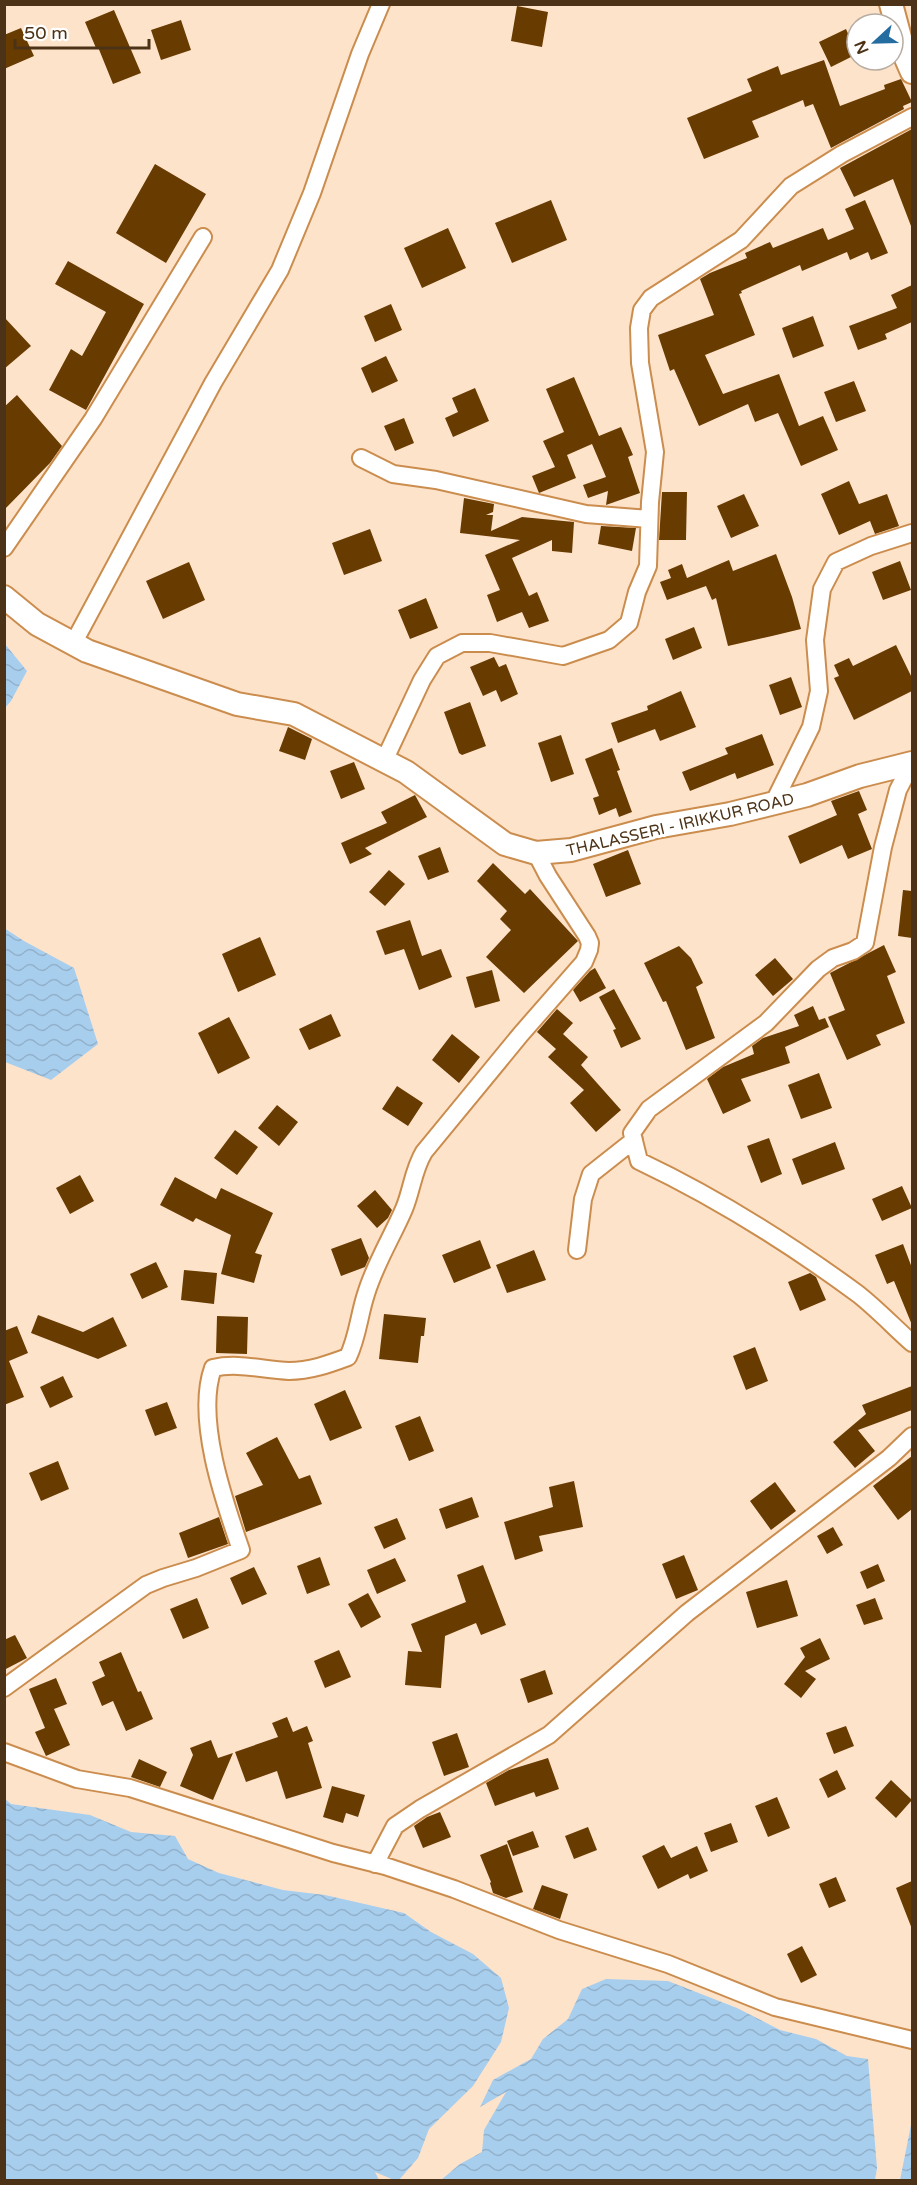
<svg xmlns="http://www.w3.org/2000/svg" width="917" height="2185" viewBox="0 0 917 2185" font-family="'Varela Round',sans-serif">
  <defs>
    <pattern id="water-waves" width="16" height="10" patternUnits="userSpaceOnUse" patternTransform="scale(1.5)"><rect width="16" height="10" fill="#a8ceee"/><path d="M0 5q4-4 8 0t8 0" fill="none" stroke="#92b1cb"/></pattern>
  </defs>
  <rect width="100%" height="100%" fill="#fee3cb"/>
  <path fill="url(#water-waves)" d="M5,644L27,671L11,701L5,708Z
    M4,928L24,941L74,968L98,1044L51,1080L5,1062Z
    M4,1798L11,1804L90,1815L131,1832L175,1836L188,1859L219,1873L283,1890L325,1895L404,1913L431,1932L473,1954L501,1978L509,2008L501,2042L473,2086L429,2129L418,2158L399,2180H394L375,2172L379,2180H5Z
    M606,1979L668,1981L737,2008L780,2030L816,2039L847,2056L868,2059L877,2168L875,2180H441L460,2164L482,2152L484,2130L506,2092L480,2107L493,2080L531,2059L543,2039L568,2019L582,1989Z
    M912,2120V2180H900Z"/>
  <path fill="#683b00" d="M517,6L548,12L542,47L511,41Z
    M114,10L141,73L113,84L98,47L96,48L85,22Z
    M181,20L191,50L161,60L151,30Z
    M21,28L34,56L4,69V35Z
    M846,29L857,54L831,67L819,42Z
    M824,60L840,106L885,89L884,85L901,79L912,102L903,106L904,109L831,148L813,104L805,107L803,100L752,121L759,137L704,159L687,118L752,91L747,79L778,66L781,75Z
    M912,129V225L911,226L893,179L854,197L840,168Z
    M155,164L206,194L166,263L116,233Z
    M551,200L567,240L512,263L495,223Z
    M865,200L888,253L871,260L868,252L850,260L847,252L802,271L800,265L741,291L742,293L739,294L755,335L705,355L723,394L779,374L799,426L823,416L838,450L801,466L778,413L755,422L748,404L699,426L674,369L670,371L658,335L714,315L700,279L710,273L747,258L745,253L770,242L773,248L823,228L828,240L854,229L845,209Z
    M448,228L466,268L422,288L404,248Z
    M68,261L144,304L86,410L49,390L71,349L82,356L106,312L55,284Z
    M912,285V322L885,334L887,339L858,350L849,326L897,308L891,295Z
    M391,304L402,330L375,342L364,316Z
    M813,316L824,346L793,358L782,328Z
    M4,317L31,346L4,369Z
    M386,356L398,381L372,393L361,368Z
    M574,377L599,436L621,427L633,455L628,457L640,493L606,505L608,491L588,498L583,485L606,477L592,444L567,455L576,478L539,493L532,476L555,467L543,441L564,432L546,389Z
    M854,381L866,411L836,422L824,392Z
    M475,388L489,421L453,437L445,418L458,412L452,398Z
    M17,395L62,446L50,463L4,510V407Z
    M404,418L414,443L395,451L384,426Z
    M849,481L859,504L887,494L899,526L875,534L870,521L839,535L821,494Z
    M662,492H687L686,540H659Z
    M744,494L759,526L731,538L717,506Z
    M464,498L494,504L493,512L486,515H493L491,531L522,517L574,522L572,553L552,551V540L512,558L529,596L537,592L549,621L529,628L522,612L497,622L487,595L500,590L485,555L520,540L460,533Z
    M601,526L636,528L632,551L598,544Z
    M370,529L382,561L344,575L332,543Z
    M776,554L792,597L801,629L772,636L728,646L716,598L712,600L706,586L667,600L660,582L671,578L668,570L682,564L687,578L729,560L733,571Z
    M900,561L911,590L883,600L872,572Z
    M189,562L205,600L163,619L146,581Z
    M426,598L438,628L410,639L398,610Z
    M694,627L702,648L673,660L665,639Z
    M896,645L912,678V691L854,720L834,678L839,676L834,665L849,658L853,666Z
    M494,657L499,667L506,664L518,694L501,702L496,690L483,696L470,667Z
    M791,677L802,707L780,715L769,685Z
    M681,691L696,727L660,741L655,729L618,743L611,723L648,710L647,706Z
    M470,702L486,746L462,755L459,753L444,712Z
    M288,727L312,739L305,760L279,751Z
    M762,734L774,765L737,779L735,773L690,791L682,772L728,754L725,748Z
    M561,735L574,774L551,782L538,743Z
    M612,748L620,770L617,771L632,812L619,817L616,808L599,815L593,798L599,796L585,759Z
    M354,762L365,789L341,799L330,771Z
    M859,791L867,810L858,814L872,849L848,859L842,845L800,864L788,836L837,815L831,801Z
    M415,795L427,817L365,848L372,854L350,864L341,843L387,823L381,812Z
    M440,847L449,872L428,880L418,856Z
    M628,850L641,884L606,897L593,864Z
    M493,863L525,894L530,889L578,941L524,993L486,957L511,930L500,919L507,911L477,881Z
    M389,870L405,884L385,906L369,892Z
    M903,890L912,891V938L898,936Z
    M410,920L422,956L441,949L452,977L419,990L404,949L385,955L376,931Z
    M260,937L276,975L238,992L222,954Z
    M884,945L896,972L887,976L905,1023L876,1035L881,1045L847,1060L828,1017L845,1010L830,973Z
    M679,946L691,958L703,983L696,987L715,1038L686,1050L666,1001L663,1002L644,963Z
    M775,958L793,979L773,996L755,975Z
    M595,968L606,988L580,1002L573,990L590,971Z
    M492,970L500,1001L475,1008L466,977Z
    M614,989L641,1039L621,1048L613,1030L616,1029L599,997Z
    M813,1006L819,1020L825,1018L829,1027L785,1047L790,1063L741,1079L751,1101L723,1114L707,1079L723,1067L754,1054L752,1046L763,1038L799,1026L794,1015Z
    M557,1009L573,1023L563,1034L588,1057L581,1065L621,1110L596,1132L570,1103L584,1090L548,1057L556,1049L537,1032Z
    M331,1014L341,1036L309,1050L299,1029Z
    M229,1017L250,1058L218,1074L198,1033Z
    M452,1034L480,1057L459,1083L432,1060Z
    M819,1073L832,1108L801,1119L788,1085Z
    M397,1086L423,1103L408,1126L382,1109Z
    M277,1105L298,1122L279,1146L258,1128Z
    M235,1130L258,1147L237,1175L214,1158Z
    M769,1138L782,1174L761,1183L747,1146Z
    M835,1142L845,1169L802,1185L792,1159Z
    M80,1175L94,1201L70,1214L56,1188Z
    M175,1177L216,1199L221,1188L273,1213L255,1253L262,1255L254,1283L221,1274L231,1235L196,1218L193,1222L160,1205Z
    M902,1186L912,1208L882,1221L872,1199Z
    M375,1190L392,1210L388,1218L377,1228L357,1206Z
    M361,1238L369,1258L365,1267L341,1276L331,1249Z
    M480,1240L491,1268L454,1283L442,1255Z
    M903,1244L912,1268V1325L894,1281L887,1284L875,1255Z
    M534,1250L546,1280L507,1293L496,1265Z
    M156,1262L168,1287L142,1299L130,1274Z
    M184,1270L217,1273L214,1304L181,1300Z
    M810,1273L816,1277L826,1300L800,1311L788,1282Z
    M384,1314L426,1318L424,1336H421L418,1363L379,1359Z
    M38,1315L83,1332L113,1317L127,1346L98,1359L31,1333Z
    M217,1316L248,1317L247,1354L216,1353Z
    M17,1326L28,1353L9,1361L24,1397L4,1405V1331Z
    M755,1347L768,1381L746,1390L733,1356Z
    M63,1376L73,1397L50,1408L40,1387Z
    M912,1386V1410L858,1430L875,1451L855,1468L833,1442L866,1414L862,1405Z
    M345,1390L362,1428L330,1441L314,1404Z
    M167,1402L177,1428L155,1436L145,1410Z
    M420,1416L434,1451L409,1461L395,1426Z
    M277,1437L299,1479L310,1475L322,1504L246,1532L235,1496L263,1485L246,1453Z
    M912,1456V1509L898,1520L873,1486Z
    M58,1461L69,1489L41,1501L29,1473Z
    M574,1481L583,1527L539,1536L543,1551L515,1560L504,1522L553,1507L549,1487Z
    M775,1482L796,1511L771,1530L750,1501Z
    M472,1497L479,1517L446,1529L439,1509Z
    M219,1517L228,1544L188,1558L179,1533Z
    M397,1518L406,1539L384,1549L374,1527Z
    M833,1527L843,1545L827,1554L817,1536Z
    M684,1555L698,1590L676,1599L662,1564Z
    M320,1557L330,1585L307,1594L297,1566Z
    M395,1558L406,1581L377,1594L367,1570Z
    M878,1564L885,1581L867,1589L860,1572Z
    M483,1565L506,1625L481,1635L476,1623L445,1636L441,1688L405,1685L408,1651L422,1652L411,1624L466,1602L457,1575Z
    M254,1567L267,1594L242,1605L230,1578Z
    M787,1580L798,1616L757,1628L746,1592Z
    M368,1593L381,1617L361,1628L348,1604Z
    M197,1598L209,1628L183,1639L170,1609Z
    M875,1598L883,1619L864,1625L856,1605Z
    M15,1635L27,1658L4,1670V1640Z
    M820,1638L830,1659L805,1671L816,1679L801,1698L784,1684L805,1657L800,1648Z
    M339,1650L351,1677L325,1688L314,1661Z
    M121,1652L138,1692L141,1691L153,1719L126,1731L113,1701L102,1706L92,1682L105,1676L99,1662Z
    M545,1670L553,1694L528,1703L520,1679Z
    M56,1678L67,1704L54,1709L70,1745L46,1756L35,1732L45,1728L29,1689Z
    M287,1717L293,1732L307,1726L313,1741L308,1743L322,1788L286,1799L277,1771L246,1782L235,1752L278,1737L272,1723Z
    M846,1726L854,1746L834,1754L826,1733Z
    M457,1733L469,1767L444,1776L432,1742Z
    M211,1740L218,1758L233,1753L213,1800L180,1786L193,1755L190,1748Z
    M548,1758L559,1789L536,1797L534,1792L495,1806L486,1783L509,1770Z
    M139,1759L167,1772L160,1787L131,1777Z
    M837,1770L846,1789L828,1798L819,1779Z
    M891,1780L912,1800L896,1818L875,1798Z
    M332,1786L365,1795L358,1817L346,1813L343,1823L323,1817Z
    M777,1797L790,1828L768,1837L755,1806Z
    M440,1812L451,1837L423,1848L414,1826L427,1817Z
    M731,1823L738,1842L711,1852L704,1833Z
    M588,1827L597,1850L574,1859L565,1836Z
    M533,1831L539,1847L513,1856L507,1841Z
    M507,1844L523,1892L506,1898L493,1893L490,1883L491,1882L480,1855Z
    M664,1845L671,1858L697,1846L708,1871L690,1879L688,1874L658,1889L642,1856Z
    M836,1877L846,1901L829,1908L819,1884Z
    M912,1881V1929L896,1888Z
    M542,1885L568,1894L560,1919L533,1909Z
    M802,1946L817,1975L801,1983L787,1954Z"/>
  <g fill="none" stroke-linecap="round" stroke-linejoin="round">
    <g stroke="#cb8d4e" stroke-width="20">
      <path id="street" d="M361,458L393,474L436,480L586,514L649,519
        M4,548L93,419L203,237
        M73,644L213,383L280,270L312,193L360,54L381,4
        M384,761L422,680L437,656L462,643H490L563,656L609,640L629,623L637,592L648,566L650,502L655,452L640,363L639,328L642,310L651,298L741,240L791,186L842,154L912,117
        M912,763L898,790L883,847L865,943L853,951L833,958L818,969L766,1023L649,1109L632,1133L639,1161C715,1197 790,1244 858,1294C877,1309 894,1327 912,1343
        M773,804L811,727L819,691L815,640L822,589L836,562L871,546L912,533
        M577,1250L583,1199L591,1174L634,1140
        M4,1688L146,1585L163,1578L196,1568L241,1550C224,1501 195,1418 213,1368C238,1362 263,1370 289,1371C310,1371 329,1364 348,1357C358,1336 359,1315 366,1294C375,1264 392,1237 404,1209C412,1190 413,1170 424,1152L521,1034L584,962L589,950L590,943L587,936L548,876L536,853
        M4,1752L77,1779L130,1788L333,1853L385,1866L454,1889L559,1930L668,1964L775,2007L912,2040
        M375,1864L395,1826L420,1809L549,1735L687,1613L889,1458L912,1436"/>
    </g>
    <g stroke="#cb8d4e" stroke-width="26">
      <path id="secondary" d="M891,4L905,56L912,72
        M4,597L37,624L87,651L237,704L294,714L406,772L505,844L536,853L571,850L656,827L730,814L807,795L860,776L912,763"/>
    </g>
    <use href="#street" stroke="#fff" stroke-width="16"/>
    <use href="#secondary" stroke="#fff" stroke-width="22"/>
  </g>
  <g text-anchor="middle" stroke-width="6" stroke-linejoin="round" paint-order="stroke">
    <g font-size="16" fill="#4c3217" stroke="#fff">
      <text transform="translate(680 824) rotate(-13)" y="6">THALASSERI - IRIKKUR ROAD</text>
    </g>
  </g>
  <rect width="917" height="2185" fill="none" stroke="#4c3217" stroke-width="12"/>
  <g transform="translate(875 42) rotate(248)"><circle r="28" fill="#ffffff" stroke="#b7ada2" stroke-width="1.5"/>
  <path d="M0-4.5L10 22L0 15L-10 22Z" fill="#256ca0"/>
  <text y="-9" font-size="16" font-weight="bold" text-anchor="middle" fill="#4c3217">N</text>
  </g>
  <path d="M15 39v9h134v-9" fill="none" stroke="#4c3217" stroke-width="3"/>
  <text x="24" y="39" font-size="18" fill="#4c3217" stroke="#ffffff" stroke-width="4.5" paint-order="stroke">50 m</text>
</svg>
